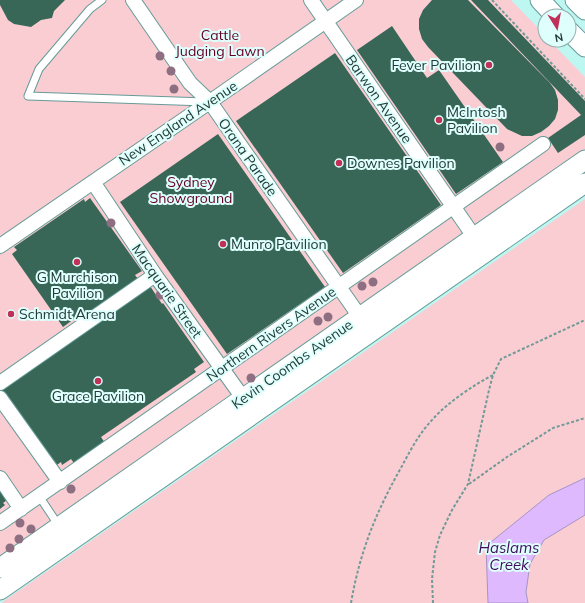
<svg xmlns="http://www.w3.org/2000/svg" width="585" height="603" viewBox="0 0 585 603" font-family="Mulish,sans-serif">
  <rect width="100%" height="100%" fill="#bef7f2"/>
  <path fill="#facdd3" d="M0,0H511L545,35V40H549L585,77V149L0,556Z
    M585,199V478L549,495L486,546L488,603H1Z
    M585,515V603H528L526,592L530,564L544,540Z"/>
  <path fill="#dfb9fe" stroke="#a793c3" d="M585,478V515L544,540L530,564L526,592L528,603H488L486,546L549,495Z"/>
  <path fill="#396757" d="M0,0H65L54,11L52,18L41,20L31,27L14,24L8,20L0,5Z
    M432,0H468L550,83L555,90L558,100V110L555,119L549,126L541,132L532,136H522L507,129L428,47L422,39L419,29V19L423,10Z
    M471,0H488L585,101V135L558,153L548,138L581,115Z
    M392,26L427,78L439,70L503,162L456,194L357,50Z
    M335,53L441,205L343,273L236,121Z
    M218,134L325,287L227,354L120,202Z
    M90,198L142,271L135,275L138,279L76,322L74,319L63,327L12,254L17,250L14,247L84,199L85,202Z
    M150,286L162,304L163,303L204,362L194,369L196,372L101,437L109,449L79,470L71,459L62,465L61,462L54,467L0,390Z
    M0,484L10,498L3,503L5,505L0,509Z"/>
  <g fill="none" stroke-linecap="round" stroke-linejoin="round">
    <g stroke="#659c97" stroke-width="9">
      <path id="lane" d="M102,0L90,9L39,69L28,96L206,102
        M39,496L59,526"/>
    </g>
    <g stroke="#659c97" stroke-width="16">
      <path id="street" d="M133,0L190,83L210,102L360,317
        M311,0L475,238
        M93,182L155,275L243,398
        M0,246L211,101L356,0
        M0,383L155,275
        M0,398L60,482
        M0,478L21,509
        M0,523L543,144"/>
    </g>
    <g stroke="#659c97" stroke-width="21">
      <path id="secondary" d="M540,0L555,16
        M575,0L585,10
        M569,31L585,47
        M0,568L585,160
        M0,590L585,183"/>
    </g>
    <path stroke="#719a96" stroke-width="2" stroke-dasharray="3 2" stroke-linecap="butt" d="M492,0L585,99
      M469,484L507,457L553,428L585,418
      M351,603C360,551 376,512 402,466C411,449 420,432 434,418C447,403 475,384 493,375
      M433,603L432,579L435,552L440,535L452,510L468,484L489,390L493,375L501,359L585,320"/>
    <use href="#lane" stroke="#fff" stroke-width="7"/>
    <use href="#street" stroke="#fff" stroke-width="14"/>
    <use href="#secondary" stroke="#fff" stroke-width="19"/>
  </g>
  <g fill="#8d6f81">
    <circle cx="160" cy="56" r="4.5"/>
    <circle cx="171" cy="71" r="4.5"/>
    <circle cx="174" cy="89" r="4.5"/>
    <circle cx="500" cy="147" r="4.5"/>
    <circle cx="111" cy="223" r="4.5"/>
    <circle cx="373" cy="282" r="4.5"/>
    <circle cx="362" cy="286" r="4.5"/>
    <circle cx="160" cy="295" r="4.5"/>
    <circle cx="328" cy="317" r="4.5"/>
    <circle cx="318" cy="321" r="4.5"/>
    <circle cx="251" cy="378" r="4.5"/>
    <circle cx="71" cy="489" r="4.5"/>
    <circle cx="20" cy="523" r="4.5"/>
    <circle cx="31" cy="529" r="4.5"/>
    <circle cx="19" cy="539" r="4.5"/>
    <circle cx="10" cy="548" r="4.5"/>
  </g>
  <g fill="#c03159" stroke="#defffc" stroke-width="1.5">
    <circle cx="489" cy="65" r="4"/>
    <circle cx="439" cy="120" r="4"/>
    <circle cx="339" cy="163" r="4"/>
    <circle cx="223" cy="244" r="4"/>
    <circle cx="77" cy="262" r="4"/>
    <circle cx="11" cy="314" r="4"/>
    <circle cx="98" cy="381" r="4"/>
  </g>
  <g text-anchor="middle" stroke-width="4" stroke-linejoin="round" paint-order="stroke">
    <g font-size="14" fill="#650025" stroke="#defffc">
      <text x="220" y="40">Cattle<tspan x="220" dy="16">Judging Lawn</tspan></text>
      <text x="191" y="187">Sydney<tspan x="191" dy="16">Showground</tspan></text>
    </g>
    <g font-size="14" fill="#233a38" stroke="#defffc" text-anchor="start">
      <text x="481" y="70" text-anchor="end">Fever Pavilion</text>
      <text x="447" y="117">McIntosh<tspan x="447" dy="16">Pavilion</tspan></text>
      <text x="347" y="168">Downes Pavilion</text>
      <text x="231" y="249">Munro Pavilion</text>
      <text x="77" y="282" text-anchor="middle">G Murchison<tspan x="77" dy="16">Pavilion</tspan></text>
      <text x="19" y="319">Schmidt Arena</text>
      <text x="98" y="401" text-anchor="middle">Grace Pavilion</text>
    </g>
    <g font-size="14" fill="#233a38" stroke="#defffc">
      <text transform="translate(379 99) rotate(55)" y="5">Barwon Avenue</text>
      <text transform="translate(178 123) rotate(-34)" y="5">New England Avenue</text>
      <text transform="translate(248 157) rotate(55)" y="5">Orana Parade</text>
      <text transform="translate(167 291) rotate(55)" y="5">Macquarie Street</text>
      <text transform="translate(271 334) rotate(-35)" y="5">Northern Rivers Avenue</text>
      <text transform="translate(292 364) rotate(-35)" y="5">Kevin Coombs Avenue</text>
    </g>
    <g font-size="15" font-style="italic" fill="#400e5d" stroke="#defffc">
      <text x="509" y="553">Haslams<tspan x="509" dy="17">Creek</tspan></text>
    </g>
  </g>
  <g transform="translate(557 28) rotate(169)"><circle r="19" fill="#defffc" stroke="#93b0ae"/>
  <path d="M0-3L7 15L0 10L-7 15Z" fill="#c03159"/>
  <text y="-6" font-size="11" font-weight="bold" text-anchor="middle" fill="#233a38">N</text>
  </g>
</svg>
